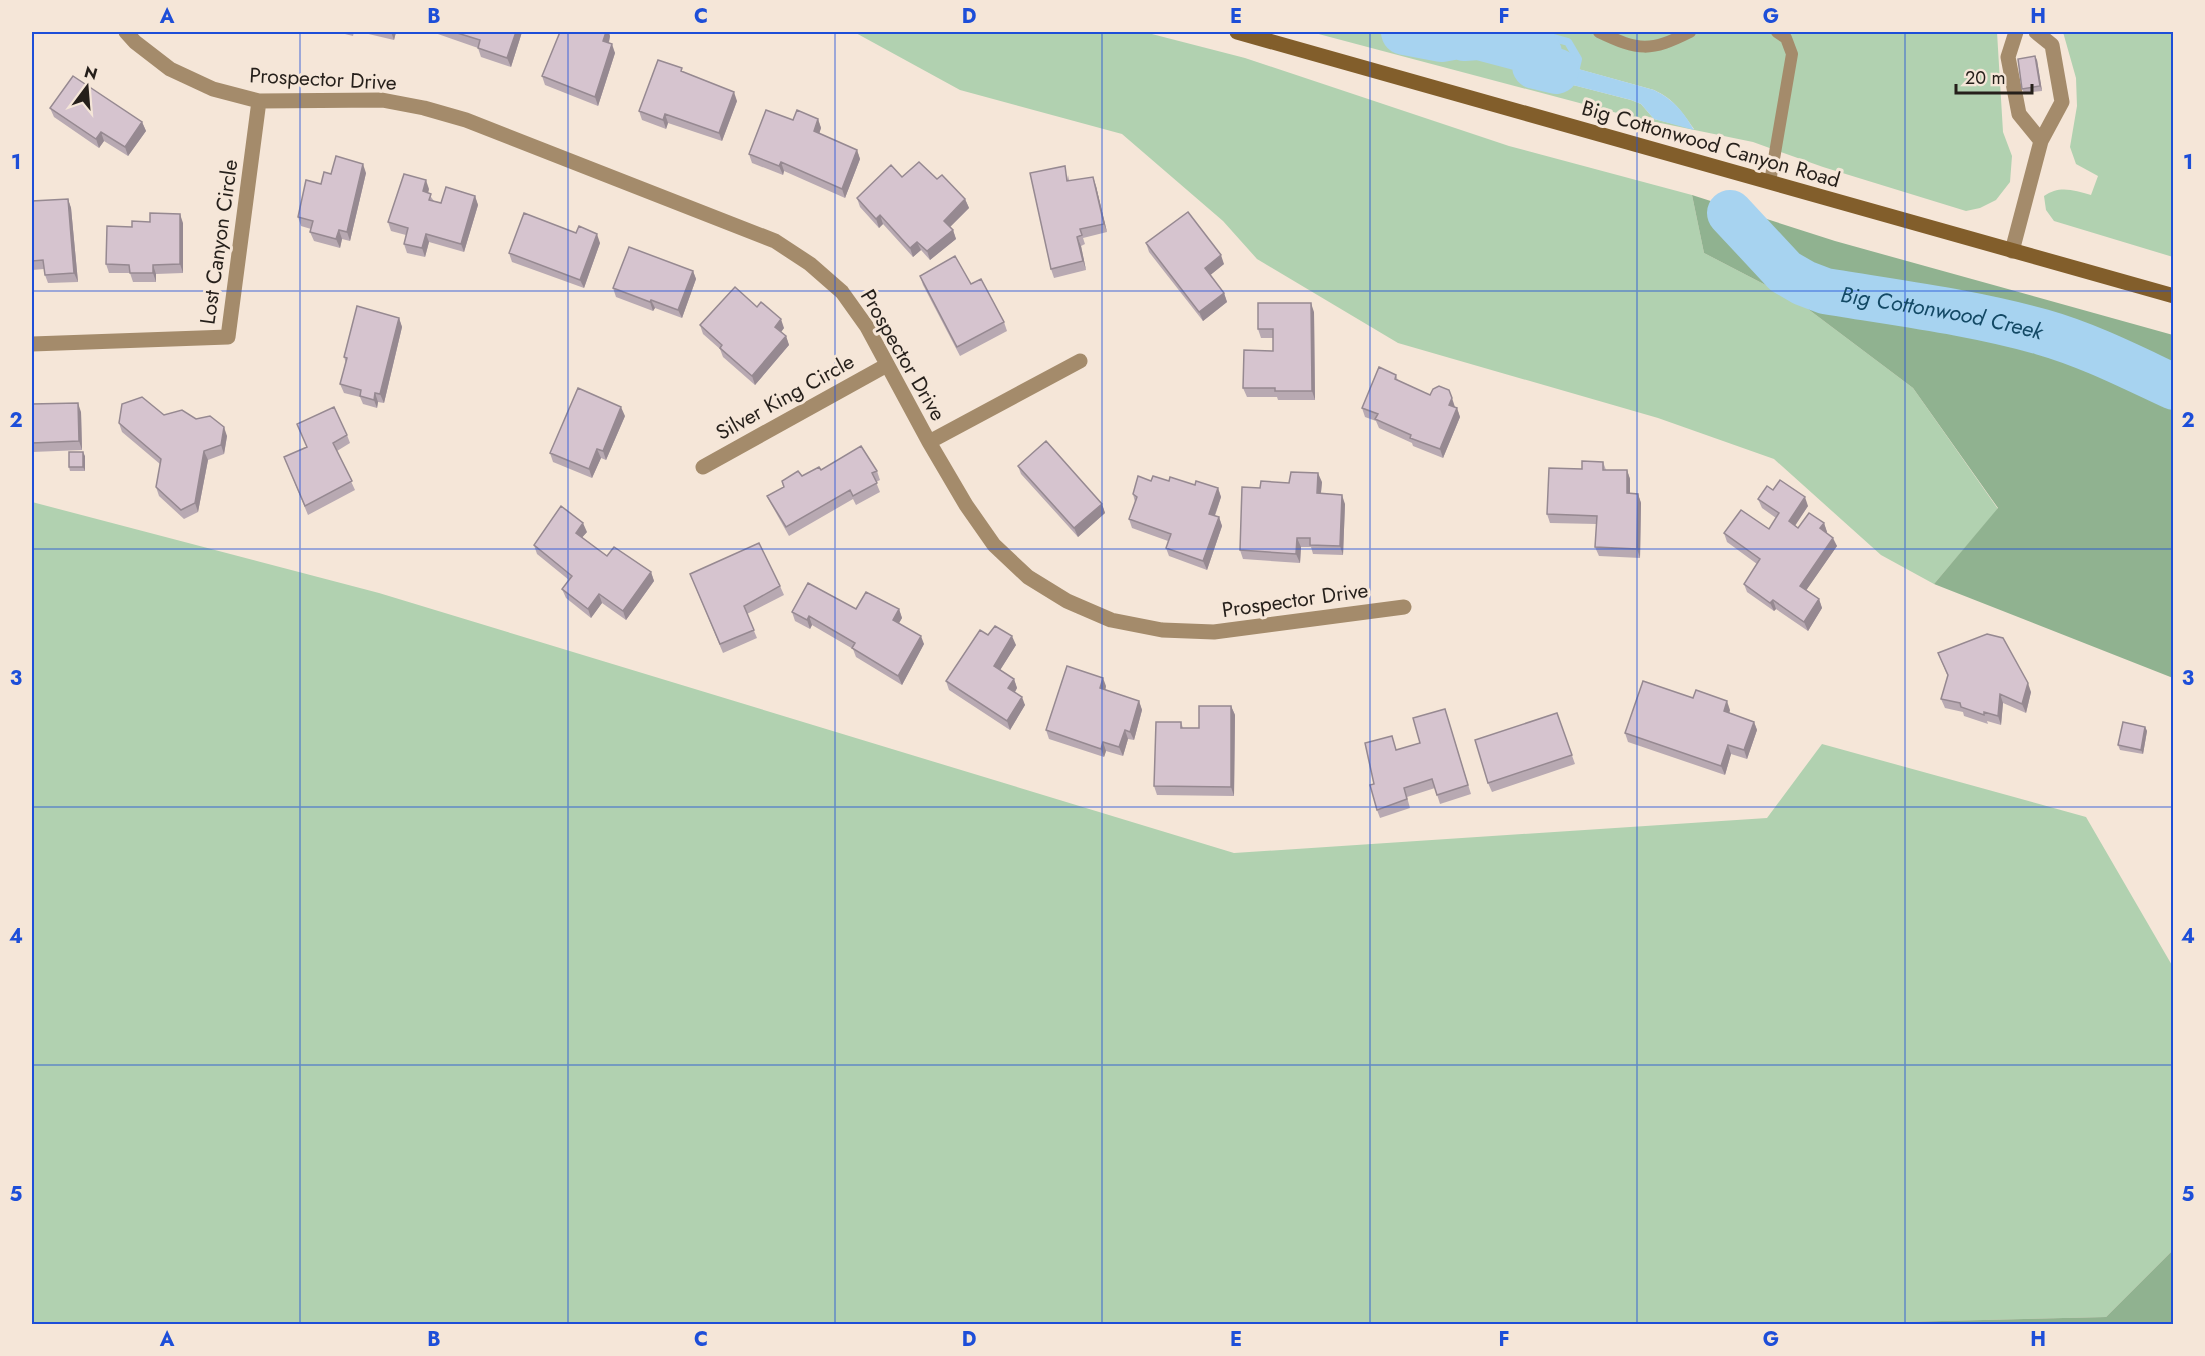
<svg xmlns="http://www.w3.org/2000/svg" width="2205" height="1356" viewBox="0 0 2205 1356" font-family="Jost,sans-serif">
  <rect width="100%" height="100%" fill="#f5e6d8"/>
  <path fill="#b1d1b0" fill-rule="evenodd" d="M854,32H1144L1245,58L1509,146L1692,195L1704,253L1800,303L1913,388L1998,509L1934,584L1881,555L1774,459L1658,418L1398,343L1257,259L1223,221L1122,134L960,90Z
    M1311,32H1997L2003,132L2012,156L2010,182L1996,200L1980,208L1966,211L1823,167L1753,142L1636,118ZM1513,34L1524,44L1559,53L1556,63L1654,90C1675,100 1681,111 1694,129L1654,119L1641,104L1631,100L1523,72Z
    M2063,32H2173V257L2054,221L2046,210L2044,196C2059,185 2074,190 2091,195L2098,176L2076,164L2070,147L2077,106L2076,78Z
    M32,502L379,593L1234,853L1767,818L1822,744L2086,817L2173,967V1250L2106,1317L1819,1324H32Z"/>
  <path fill="#90b290" d="M1692,195L1835,241L2173,335V678L1934,584L1998,508L1913,388L1800,303L1704,253Z
    M2173,1250V1324H1819L2106,1317Z"/>
  <path fill="#a7d3f0" d="M1512,34L1526,37L1525,44L1559,53L1557,63L1654,90C1674,100 1683,111 1694,130L1654,119L1641,104L1631,100L1522,72L1523,69L1504,65Z"/>
  <g fill="none" stroke-linecap="round" stroke-linejoin="round">
    <path stroke="#a7d3f0" stroke-width="8" d="M1528,32L1543,35L1539,53
      M1543,35L1568,42L1578,59L1574,76
      M1423,37L1514,60
      M1477,37L1499,32"/>
    <g stroke="#a7d3f0" stroke-width="46">
      <path d="M1404,32L1441,39L1458,36L1464,38L1479,37L1539,53L1535,66L1556,71"/>
      <path id="s1" d="M1730,213L1785,272L1804,283L1825,291C1897,303 1971,312 2042,332C2088,345 2131,367 2174,387"/>
    </g>
    <path stroke="#a48b6b" stroke-width="12" d="M1599,32C1639,51 1650,52 1690,32
      M1770,182L1792,54L1786,38L1777,32"/>
    <path stroke="#a48b6b" stroke-width="15" d="M126,32L135,42L170,69L213,89L259,101L382,100L424,108L466,120L775,241L810,264L842,292L867,327L929,442L966,505L994,545L1028,577L1067,601L1111,620L1162,630L1214,632L1404,607
      M2016,32L2008,57L2019,114L2041,141
      M2012,251L2041,141L2062,102L2052,45L2036,32
      M32,344L228,337L259,101
      M929,442L1080,361
      M703,467L887,365"/>
    <path stroke="#825e2b" stroke-width="15" d="M1237,32L2174,296"/>
  </g>
  <path fill="#b8a9b2" d="M337,32H354L353,36Z
    M360,32H396L394,40Z
    M435,32H522L511,67L481,57L478,48L435,33Z
    M610,36L609,43L615,53L598,106L545,85L542,76Z
    M2037,60L2042,91L2024,93L2022,89Z
    M684,72L737,101L722,141L668,123L666,129L642,120L639,111Z
    M50,108L142,122L146,131L128,156L104,141L99,148L54,117Z
    M818,119L821,128L819,134L857,150L860,159L845,198L784,171L783,175L752,163L749,154L793,120Z
    M366,173L350,241L342,239L340,248L314,241L310,232L311,229L301,226L298,217L321,184L331,174Z
    M1068,175L1069,180L1096,186L1107,232L1083,238L1085,244L1081,246L1086,270L1054,278L1051,269Z
    M902,177L937,179L965,199L969,208L950,227L953,230L956,239L930,260L921,250L913,257L883,224L879,228L860,207L857,198Z
    M429,189L428,193L434,201L441,203L475,196L478,205L464,252L429,242L425,257L407,253L404,244L406,235L391,231L388,222Z
    M68,199L71,208L78,282L48,283L45,275L44,269L32,270V201Z
    M183,223V273L156,274V282H133L130,273H109L106,264L132,227Z
    M576,233L600,243L584,288L512,262L509,253Z
    M1146,243L1224,264L1210,275L1224,293L1227,302L1203,321L1149,252Z
    M693,271L696,279L682,318L655,308L653,311L616,297L613,288Z
    M920,276L971,284L1004,322L1007,331L960,356L923,285Z
    M757,307L784,328L781,332L786,336L789,345L755,385L723,357L720,349L703,334L700,325Z
    M1314,312L1315,400H1278L1277,397H1247L1243,388L1273,351V338H1261L1258,329Z
    M399,318L402,327L384,403L378,402L377,408L363,404L360,397L344,393L340,384L346,363L344,357Z
    M1396,375L1398,381L1457,408L1460,417L1443,458L1413,446L1412,443L1379,428L1376,421L1365,417L1362,408Z
    M32,404L81,412L82,450L32,452Z
    M625,416L606,460L601,458L592,478L553,462L550,453Z
    M196,419L227,436L224,454L208,460L198,512L184,519L159,496L156,487L160,464L122,432L119,423Z
    M347,435L350,443L337,451L355,490L308,515L284,457Z
    M85,456V471H70L69,467Z
    M1603,462L1606,470H1627L1630,479V493L1638,494L1641,503L1640,558L1599,556L1595,547L1597,524L1550,523L1547,514L1582,469Z
    M1018,466L1102,504L1105,513L1078,537L1021,474Z
    M821,470L877,471L880,480L876,482L880,492L856,505L853,499L789,536L771,504L767,496L784,487L782,481Z
    M1151,481H1169L1218,488L1221,497L1215,516L1219,517L1222,526L1207,570L1169,556L1166,548L1168,541L1132,528L1129,519L1135,502L1133,494Z
    M1322,482L1321,493L1345,504L1343,555L1313,554L1311,547H1301L1300,563L1243,559L1240,550L1260,488L1289,483Z
    M1773,490L1808,506L1795,526L1798,528L1824,523L1827,532L1826,533L1837,546L1806,590L1819,599L1822,608L1808,631L1776,609L1774,611L1747,592L1744,584L1757,564L1727,542L1724,533L1769,529L1776,518L1762,508L1758,499Z
    M587,532L582,537L607,556L651,572L654,581L626,620L602,603L591,618L566,598L562,589L569,580L537,554L534,545Z
    M690,574L780,586L784,595L747,614L757,638L723,653Z
    M856,609H899L902,618L899,623L924,644L902,685L856,657L853,649L812,625L810,629L795,621L792,612Z
    M988,635L1016,645L1000,670L1014,679L1017,688L1015,692L1025,705L1010,730L949,690L946,681Z
    M1938,653L2031,692L2026,713L2003,703L2001,725L1987,721L1988,724L1964,716L1963,712L1945,708L1941,699L1948,677Z
    M1106,686L1105,690L1139,701L1142,710L1134,740L1128,739L1123,756L1106,751L1104,757L1049,739L1046,730Z
    M1231,706L1235,715L1234,796L1157,795L1154,786L1181,722L1183,728H1199Z
    M1445,709L1471,794L1440,804L1435,788L1407,797L1410,808L1380,818L1377,810L1397,750L1420,743Z
    M1730,710L1729,713L1754,722L1757,730L1747,759L1731,754L1725,775L1628,742L1625,733Z
    M1557,713L1575,764L1492,792L1488,783Z
    M2145,727L2147,731L2143,754L2120,750L2118,745Z"/>
  <path fill="#968991" d="M391,32H396L394,40Z
    M516,32H522L511,67L507,58Z
    M606,32H609L610,36L607,50L603,41Z
    M612,44L615,53L598,106L595,97Z
    M2035,56L2037,60L2042,91L2040,86Z
    M734,92L737,101L722,141L719,133Z
    M665,114L668,123L666,129L663,120Z
    M818,119L821,128L817,140L814,131Z
    M142,122L146,131L128,156L125,147Z
    M101,132L104,141L99,148L96,139Z
    M857,150L860,159L845,198L842,189Z
    M781,162L784,171L783,175L779,166Z
    M363,164L366,173L350,241L347,232Z
    M1093,177L1096,186L1107,232L1104,224Z
    M426,180L429,189L426,200L423,191Z
    M475,196L478,205L464,252L461,244Z
    M68,199L71,208L78,282L74,273Z
    M965,199L969,208L947,230L944,221Z
    M180,214L183,223V273L180,264Z
    M880,215L883,224L879,228L876,219Z
    M339,230L342,239L340,248L336,239Z
    M953,230L956,239L930,260L927,251Z
    M426,234L429,242L425,257L422,248Z
    M597,234L600,243L584,288L580,280Z
    M1077,237L1081,246L1086,270L1083,261Z
    M917,242L921,250L913,257L910,248Z
    M1221,255L1224,264L1208,277L1205,268Z
    M153,265L156,274V282L153,273Z
    M693,271L696,279L682,318L678,310Z
    M1224,293L1227,302L1203,321L1199,312Z
    M651,300L655,308L653,311L650,302Z
    M1311,303L1314,312L1315,400L1312,391Z
    M399,318L402,327L384,403L380,394Z
    M781,319L784,328L778,336L775,327Z
    M786,336L789,345L755,385L752,376Z
    M375,393L378,402L377,408L374,400Z
    M1452,398L1455,407L1449,405Z
    M78,403L81,412L82,450L79,441Z
    M621,407L625,416L606,460L603,451Z
    M1457,408L1460,417L1443,458L1440,449Z
    M224,427L227,436L224,454L221,445Z
    M597,449L601,458L592,478L589,469Z
    M204,451L208,460L198,512L195,503Z
    M83,452L85,456V471L83,467Z
    M1627,470L1630,479V502L1627,493Z
    M1318,473L1322,482L1320,501L1317,493Z
    M1218,488L1221,497L1212,523L1209,514Z
    M1638,494L1641,503L1640,558L1637,549Z
    M1342,495L1345,504L1343,555L1340,546Z
    M1805,497L1808,506L1792,530L1789,521Z
    M1102,504L1105,513L1078,537L1074,528Z
    M1219,517L1222,526L1207,570L1203,561Z
    M583,523L587,532L579,541L576,533Z
    M1824,523L1827,532L1824,537L1820,528Z
    M1297,538L1301,547L1300,563L1296,554Z
    M1833,538L1837,546L1803,595L1800,586Z
    M651,572L654,581L626,620L623,611Z
    M599,594L602,603L591,618L588,609Z
    M1819,599L1822,608L1808,631L1804,622Z
    M1773,600L1776,609L1774,611L1770,603Z
    M899,609L902,618L896,628L893,620Z
    M809,616L812,625L810,629L807,620Z
    M921,636L924,644L902,685L898,676Z
    M1012,636L1016,645L997,675L994,666Z
    M1103,678L1106,686L1104,697L1100,688Z
    M1014,679L1017,688L1012,697L1008,688Z
    M2028,683L2031,692L2026,713L2022,704Z
    M2000,694L2003,703L2001,725L1998,716Z
    M1022,697L1025,705L1010,730L1007,721Z
    M1139,701L1142,710L1134,740L1130,732Z
    M1727,701L1730,710L1727,720L1724,711Z
    M1231,706L1235,715L1234,796L1231,787Z
    M1754,722L1757,730L1747,759L1744,750Z
    M2145,727L2147,731L2143,754L2141,750Z
    M1125,730L1128,739L1123,756L1119,747Z
    M1103,742L1106,751L1104,757L1101,749Z
    M1728,745L1731,754L1725,775L1721,766Z"/>
  <path fill="#d6c4cf" stroke="#968991" stroke-width="1.5" d="M454,32H516L507,58L478,48L480,40Z
    M560,32H606L603,41L612,44L595,97L542,76Z
    M2035,56L2040,86L2022,89L2018,59Z
    M658,60L682,68L681,71L734,92L719,133L665,114L663,120L639,111Z
    M73,76L142,122L125,147L101,132L96,139L50,108Z
    M766,110L793,120L797,110L818,119L814,131L857,150L842,189L781,162L779,166L749,154Z
    M336,156L363,164L347,232L339,230L336,239L310,232L313,221L298,217L306,180L321,184L324,172L331,174Z
    M919,162L937,179L942,175L965,199L944,221L953,230L927,251L917,242L910,248L880,215L876,219L857,198L891,165L902,177Z
    M1065,166L1067,181L1093,177L1104,224L1080,229L1082,235L1077,237L1083,261L1051,269L1030,173Z
    M404,174L426,180L423,191L431,194L429,200L441,203L446,187L475,196L461,244L426,234L422,248L404,244L408,228L388,222Z
    M68,199L74,273L45,275L43,260L32,261V201Z
    M1188,212L1221,255L1205,268L1224,293L1199,312L1146,243Z
    M150,213L180,214V264L153,265V273H130L129,265L106,264L107,226L132,227V221L150,222Z
    M524,213L576,233L579,226L597,234L580,280L509,253Z
    M629,247L693,271L678,310L651,300L650,302L613,288Z
    M955,256L971,284L981,279L1004,322L957,347L920,276Z
    M735,287L757,307L761,302L781,319L775,327L786,336L752,376L720,348L722,345L700,325Z
    M1258,303H1311L1312,391H1275V388H1243L1244,350L1273,351V329H1258Z
    M357,306L399,318L380,394L375,393L374,400L360,396L361,390L340,384L347,358L344,357Z
    M1379,367L1396,375L1395,379L1430,395L1433,389L1439,386L1449,390L1452,398L1449,405L1457,408L1440,449L1410,438L1411,435L1375,419L1378,414L1362,408Z
    M578,388L621,407L603,451L597,449L589,469L550,453Z
    M142,397L164,415L182,410L196,419L210,416L224,427L221,445L204,451L195,503L181,510L156,487L161,459L119,423L122,404Z
    M78,403L79,441L32,443V404Z
    M334,407L347,435L333,443L352,481L305,506L284,457L307,447L297,424Z
    M1046,441L1102,504L1074,528L1018,466Z
    M861,446L877,471L872,473L877,483L853,496L850,490L786,527L767,496L784,487L782,481L798,471L802,476L819,467L821,470Z
    M69,452H83V467H69Z
    M1582,461L1603,462V470H1627V493L1638,494L1637,549L1595,547L1597,516L1547,514L1549,468L1582,469Z
    M1291,472L1318,473L1317,493L1342,495L1340,546L1310,545V538H1297L1296,554L1240,550L1242,487L1260,488L1261,481L1289,483Z
    M1138,476L1151,481L1153,476L1169,481L1170,477L1195,485L1196,481L1218,488L1209,514L1219,517L1203,561L1166,548L1171,534L1129,519L1137,497L1133,494Z
    M1780,480L1805,497L1789,521L1798,528L1809,513L1824,523L1820,528L1833,538L1800,586L1819,599L1804,622L1773,600L1770,603L1744,584L1760,559L1724,533L1741,510L1769,529L1779,513L1758,499L1767,486L1773,490Z
    M561,506L583,523L576,533L607,556L614,547L651,572L623,611L599,594L588,609L562,589L572,576L534,545Z
    M759,543L780,586L744,606L754,630L720,644L690,574Z
    M808,583L856,609L866,592L899,609L893,620L921,636L898,676L852,648L855,643L809,616L807,620L792,612Z
    M995,626L1012,636L994,666L1014,679L1008,688L1022,697L1007,721L946,681L980,630L988,635Z
    M1987,634L2003,638L2028,683L2022,704L2000,694L1998,716L1984,712V715L1961,707L1960,703L1941,699L1948,675L1938,653Z
    M1067,666L1103,678L1100,688L1139,701L1130,732L1125,730L1119,747L1103,742L1101,749L1046,730Z
    M1643,681L1693,698L1696,690L1727,701L1724,711L1754,722L1744,750L1728,745L1721,766L1625,733Z
    M1199,706H1231V787L1154,786L1156,722H1181V728H1199Z
    M1445,709L1468,785L1437,795L1432,779L1404,788L1407,799L1377,810L1370,785L1374,784L1365,743L1392,736L1396,750L1420,743L1413,718Z
    M1557,713L1572,755L1488,783L1475,740Z
    M2123,722L2145,727L2141,750L2118,745Z"/>
  <path fill="none" stroke="#1d4ed8" stroke-width="1.5" stroke-opacity="0.55" d="M300,32V1324M568,32V1324M835,32V1324M1102,32V1324M1370,32V1324M1637,32V1324M1905,32V1324M32,291H2174M32,549H2174M32,807H2174M32,1065H2174"/>
  <g text-anchor="middle" stroke-width="6" stroke-linejoin="round" paint-order="stroke">
    <g font-size="21" fill="#251f1a" stroke="#f5e6d8">
      <text transform="translate(323 79) rotate(3)" y="7">Prospector Drive</text>
      <text transform="translate(1711 144) rotate(16)" y="7">Big Cottonwood Canyon Road</text>
      <text transform="translate(219 242) rotate(-82)" y="7">Lost Canyon Circle</text>
      <text transform="translate(903 355) rotate(60)" y="7">Prospector Drive</text>
      <text transform="translate(785 397) rotate(-29)" y="7">Silver King Circle</text>
      <text transform="translate(1295 600) rotate(-8)" y="7">Prospector Drive</text>
    </g>
    <g font-size="22" font-style="italic" fill="#134965" stroke="#f5e6d8">
      <text dy="8" stroke="none"><textPath href="#s1" startOffset="244">Big Cottonwood Creek</textPath></text>
    </g>
  </g>
  <rect width="2205" height="1356" fill="none" stroke="#f5e6d8" stroke-width="66"/>
  <g transform="translate(87 87) rotate(16)" stroke="#f5e6d8" stroke-width="4.5" paint-order="stroke">
  <path d="M0-4.5L10 22L0 15L-10 22Z" fill="#251f1a"/>
  <text y="-9" font-size="16" font-weight="bold" text-anchor="middle" fill="#251f1a">N</text>
  </g>
  <path d="M1956 84v9h76v-9" fill="none" stroke="#251f1a" stroke-width="3"/>
  <text x="1965" y="84" font-size="18" fill="#251f1a" stroke="#f5e6d8" stroke-width="4.5" paint-order="stroke">20 m</text>
  <rect x="33" y="33" width="2139" height="1290" fill="none" stroke="#1d4ed8" stroke-width="2"/>
  <g font-size="20" text-anchor="middle" font-weight="bold" fill="#1d4ed8">
    <text x="167" y="23">A</text>
    <text x="434" y="23">B</text>
    <text x="701" y="23">C</text>
    <text x="969" y="23">D</text>
    <text x="1236" y="23">E</text>
    <text x="1504" y="23">F</text>
    <text x="1771" y="23">G</text>
    <text x="2038" y="23">H</text>
    <text x="16" y="169">1</text>
    <text x="2188" y="169">1</text>
    <text x="16" y="427">2</text>
    <text x="2188" y="427">2</text>
    <text x="16" y="685">3</text>
    <text x="2188" y="685">3</text>
    <text x="16" y="943">4</text>
    <text x="2188" y="943">4</text>
    <text x="16" y="1201">5</text>
    <text x="2188" y="1201">5</text>
    <text x="167" y="1346">A</text>
    <text x="434" y="1346">B</text>
    <text x="701" y="1346">C</text>
    <text x="969" y="1346">D</text>
    <text x="1236" y="1346">E</text>
    <text x="1504" y="1346">F</text>
    <text x="1771" y="1346">G</text>
    <text x="2038" y="1346">H</text>
  </g>
</svg>
